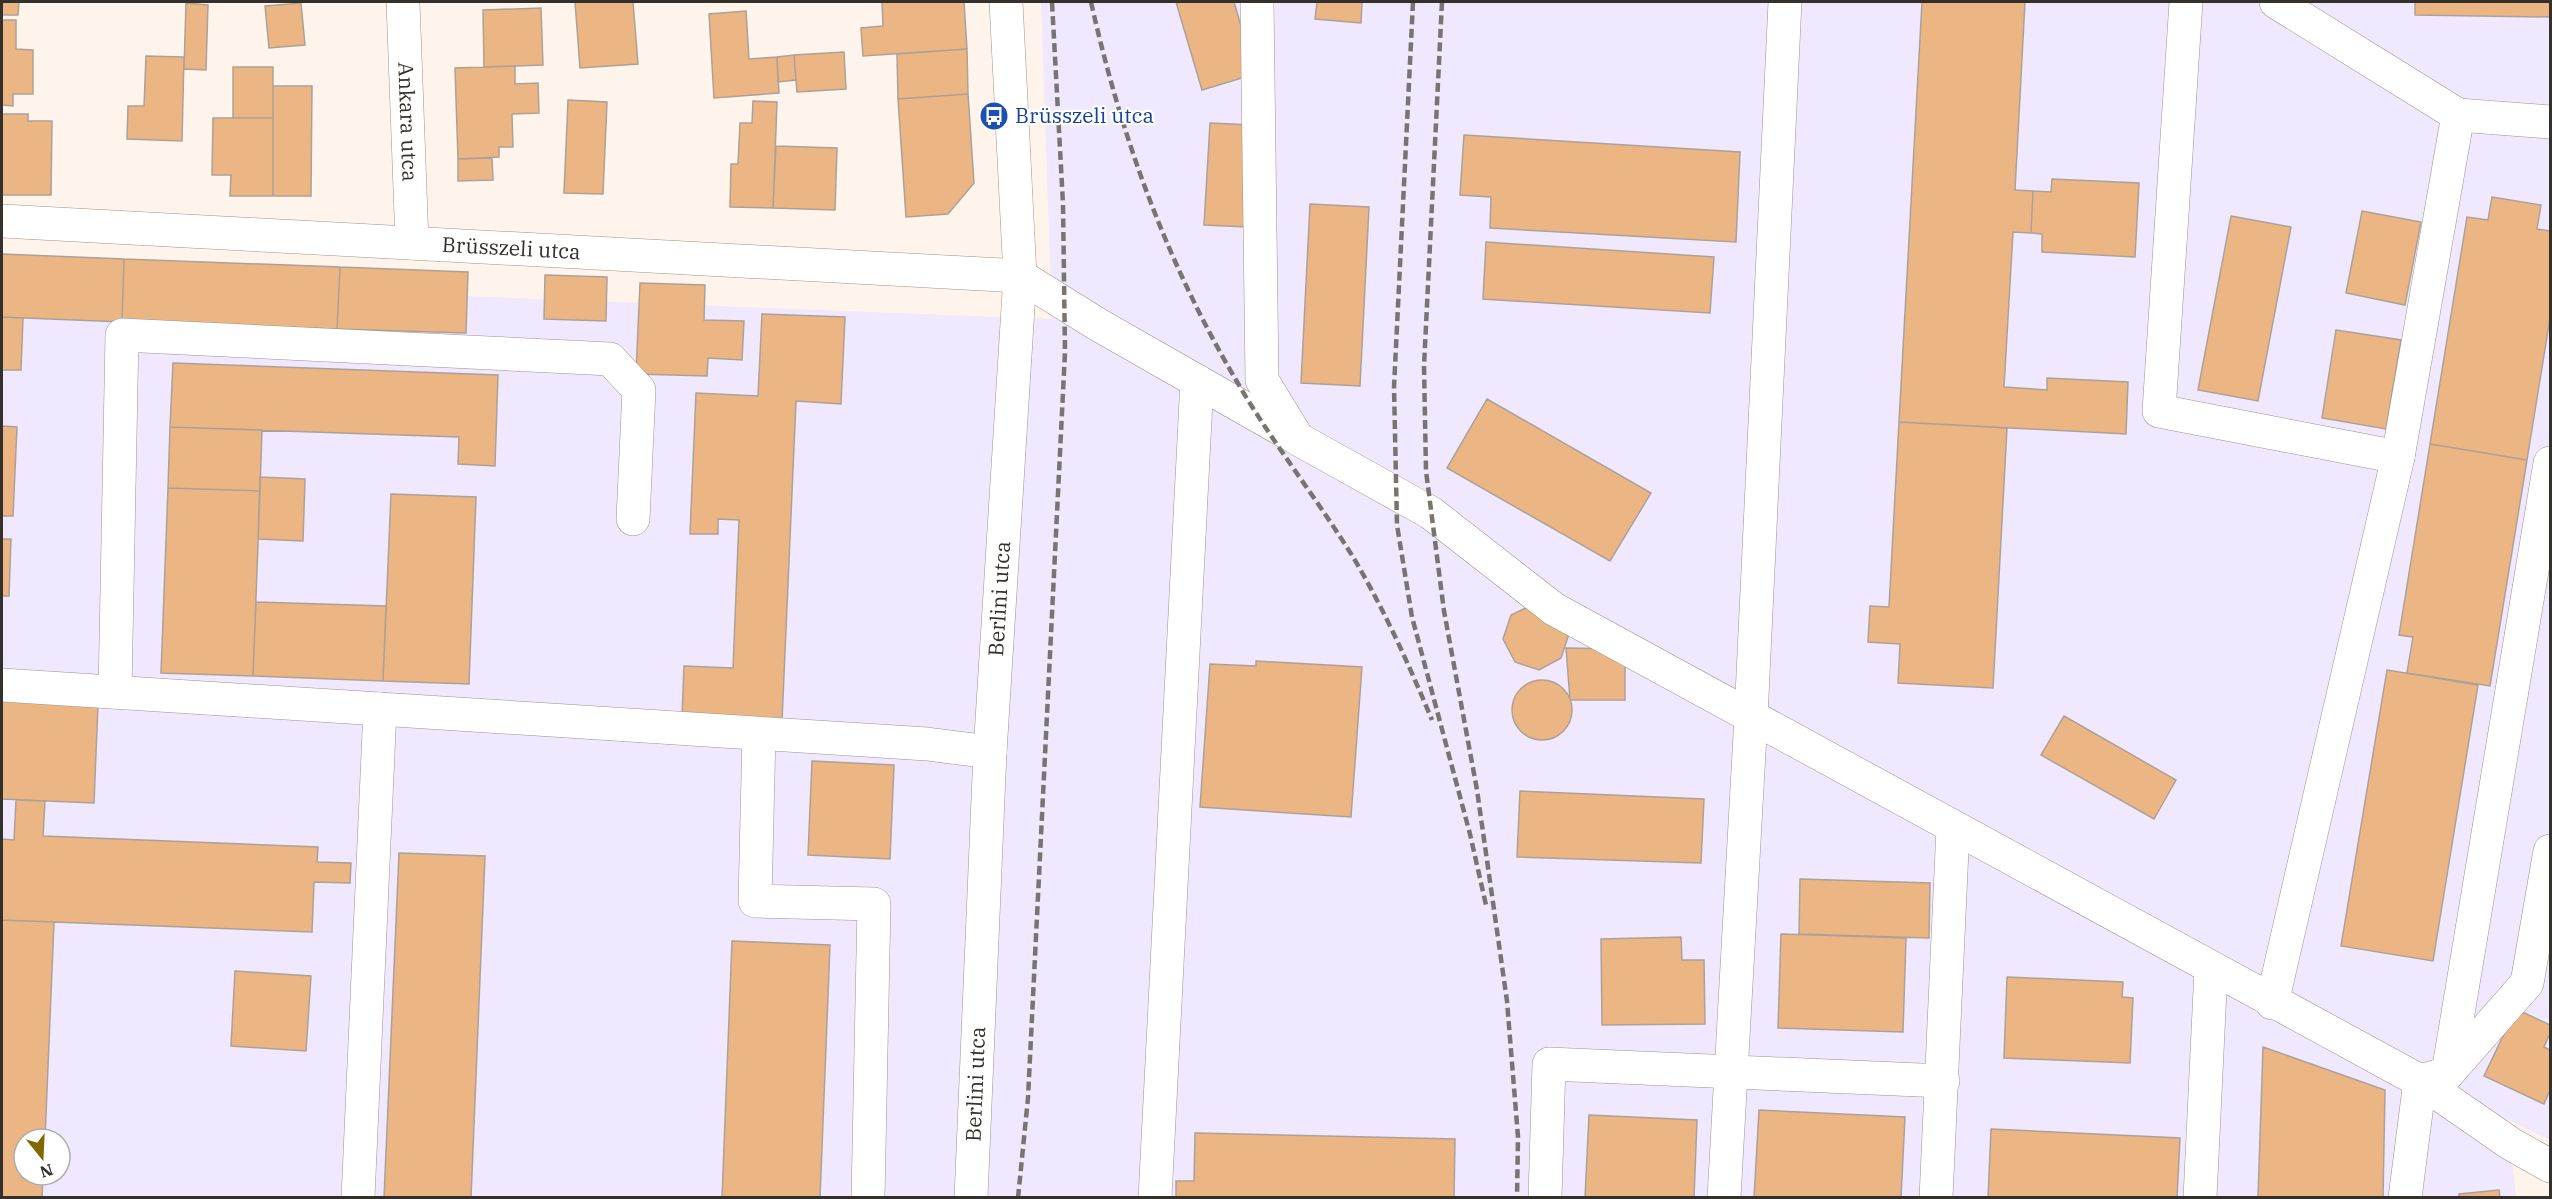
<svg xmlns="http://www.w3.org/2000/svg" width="2552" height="1199" viewBox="0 0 2552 1199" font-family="'IBM Plex Serif',serif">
  <rect width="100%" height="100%" fill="#fff4eb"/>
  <path fill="#efe8fe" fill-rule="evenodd" d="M1041,2H2550V1140L2507,1119L2516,1197L2,1198V278L1052,319ZM24,1139H60V1175H24Z"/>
  <path fill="#ecb684" stroke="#ada197" stroke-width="1.5" d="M2,2H19L18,15H2Z
    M575,2H633L638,64L580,68Z
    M882,2H964L967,49L863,56L861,28L883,26Z
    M1176,2H1234L1255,74L1202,90Z
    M1317,2H1362L1361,23L1315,19Z
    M1922,2H2025L2015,190L2033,191L2031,233L2013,232L2004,387L2047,390V378L2128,382L2126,434L1899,422Z
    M2415,2H2550V17L2415,15Z
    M186,3L208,5L206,70L184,69Z
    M301,3L305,45L269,48L265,6Z
    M541,8L543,65L484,67L483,10Z
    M746,11L749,59L777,57L779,93L714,98L709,14Z
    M2,20H16V49L33,50V94H13V106L2,105Z
    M967,49L968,94L898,99L897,54Z
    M844,52L846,89L797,92L794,55Z
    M794,55L796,80L778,82L777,57Z
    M146,56L184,57L182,141L127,139L128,106H144Z
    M515,66V84L538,83L539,113L512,114L513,147H499V157L458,159L455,68Z
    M233,67H273V118H233Z
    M273,86H312L311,196H273Z
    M968,94L974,183L948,214L906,217L898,99Z
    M568,100L607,102L603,194L564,193Z
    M753,101L777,102L773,208L730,207L731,164H738L740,123H752Z
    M2,114H28V121H52L51,195H2Z
    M213,118H273V196H230L231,175H212Z
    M1210,123L1253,125L1247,227L1204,225Z
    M1464,135L1740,152L1736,242L1490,228L1491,197L1460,195Z
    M776,146L837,148L835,210L773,208Z
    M492,158L493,180L458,181V159Z
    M2052,179L2139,183L2135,257L2042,252V234L2031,233L2033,191L2051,192Z
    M2492,197L2541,205L2537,229L2550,231V318L2527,460L2430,444L2467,217L2488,220Z
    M1310,204L1369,207L1360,386L1301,383Z
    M2362,211L2421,222L2405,305L2346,293Z
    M2231,216L2291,227L2258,401L2198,390Z
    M1486,242L1714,257L1710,313L1483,299Z
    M2,254L124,259L122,322L2,317Z
    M124,259L340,267L337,329L122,322Z
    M340,267L468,272L466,333L337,329Z
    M545,275L607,277L606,321L544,319Z
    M640,283L705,285L704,320L744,321L742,360L708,358L707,376L636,374Z
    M762,314L845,317L841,404L796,401L782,721L682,717L684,666L733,668L739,520L718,519V534H690L696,393L758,396Z
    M2,317L23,318L21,370H2Z
    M2336,330L2401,340L2386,429L2322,418Z
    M173,363L498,375L495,466L458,464L459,437L170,427Z
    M1487,399L1651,493L1610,561L1447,468Z
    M1899,422L2007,428L1993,688L1898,683L1900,644L1868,642L1870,606L1889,607Z
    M2,426L17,427L13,516H2Z
    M170,427L262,430L260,491L168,488Z
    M2430,444L2527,460L2490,686L2407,673L2413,637L2399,635Z
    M260,477L305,479L303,541L258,539Z
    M168,488L260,491L253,676L161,673Z
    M391,494L476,497L469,684L383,681Z
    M2,539H11L9,596H2Z
    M256,602L386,606L383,681L253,676Z
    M1534,604L1569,634L1561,658L1539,670L1515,662L1503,639L1511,615Z
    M1566,648L1625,649V700H1570Z
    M1256,661L1362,667L1351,817L1200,807L1210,664L1256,666Z
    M2387,670L2478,685L2433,961L2341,946Z
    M1512 710a30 30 0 1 1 60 0a30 30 0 1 1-60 0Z
    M2,700L98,704L94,803L2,799Z
    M2064,716L2176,780L2154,819L2041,755Z
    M812,761L894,765L890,859L808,855Z
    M1520,791L1704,799L1701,863L1517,857Z
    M16,800L45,801L43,836L318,847L317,862L351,863L350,883L314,882L312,932L2,920V839L14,840Z
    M399,853L485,856L471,1198H384Z
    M1800,879L1930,883L1929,938L1799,934Z
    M2,920L54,922L45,1139H24V1175H43L42,1198H2Z
    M1781,934L1906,938L1903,1032L1778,1028Z
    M1681,937L1682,960H1704L1705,1024L1602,1025L1601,939Z
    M732,941L830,945L820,1198H722Z
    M235,971L311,976L306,1051L231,1046Z
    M2007,977L2123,982L2122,997L2133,998L2130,1063L2004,1058Z
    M2516,1009L2550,1025V1033L2544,1047L2550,1050V1090L2544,1104L2484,1076Z
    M2263,1047L2385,1090L2383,1198H2258Z
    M1759,1110L1905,1117L1901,1198H1754Z
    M1589,1115L1697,1120L1694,1198H1585Z
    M1991,1129L2180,1138L2177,1198H1988Z
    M1195,1133L1455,1139L1454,1198H1176V1181H1194Z
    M2499,1190L2500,1198H2459V1194Z"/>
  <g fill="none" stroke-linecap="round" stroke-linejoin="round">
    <g stroke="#9f9389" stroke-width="34">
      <g id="minor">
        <path id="s1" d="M403,2L412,243"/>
        <path d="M1257,2L1262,380L1298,439L1431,513L1554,609L2420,1081L2511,1144L2550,1166"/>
        <path d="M2186,2L2159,411L2398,457"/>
        <path d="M2458,115L2550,122"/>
        <path id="s2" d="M2,221L1020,276L1097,324L1295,437"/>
        <path d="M2,685L927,744L990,752"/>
        <path d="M115,692L122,335L610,359L639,390L633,519"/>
        <path d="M759,734L755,901L874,904L868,1198"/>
        <path d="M2272,1003L2398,457L2458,115L2276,2"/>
        <path d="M2448,1073L2550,463"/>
        <path d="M358,1198L380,709"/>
        <path id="s3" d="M971,1198L990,752L1020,276L1006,2"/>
        <path d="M1155,1198L1197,381"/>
        <path d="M1545,1198L1549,1064L1943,1081"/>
        <path d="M1724,1198L1751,717L1785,2"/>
        <path d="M1936,1198L1953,828"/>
        <path d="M2200,1198L2211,969"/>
        <path d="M2405,1198L2420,1081L2448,1073L2527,983L2550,851"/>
      </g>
    </g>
    <use href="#minor" stroke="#fff" stroke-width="33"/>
    <path stroke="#7a746e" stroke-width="4.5" stroke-dasharray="9 4.5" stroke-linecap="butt" d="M1091,2C1121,136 1166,261 1236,380C1271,441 1316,497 1353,557C1384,609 1409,665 1432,720
      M1413,2L1394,387L1397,525L1412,617L1470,834L1486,905
      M1442,2L1424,366L1426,471L1444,611L1477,790L1507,1001L1518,1137L1517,1198
      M1018,1198L1028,1098L1065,352L1063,204L1052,2"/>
  </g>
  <defs>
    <g id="bus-disc" transform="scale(1.5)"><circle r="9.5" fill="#1a4fb4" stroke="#fff"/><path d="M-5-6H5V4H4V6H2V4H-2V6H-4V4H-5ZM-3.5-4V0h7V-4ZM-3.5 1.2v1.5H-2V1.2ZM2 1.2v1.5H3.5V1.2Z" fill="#fff"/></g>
  </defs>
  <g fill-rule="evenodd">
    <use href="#bus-disc" x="994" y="116"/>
  </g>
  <g text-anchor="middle" stroke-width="4.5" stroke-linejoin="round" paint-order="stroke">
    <g font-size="21" fill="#164399" stroke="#fff" text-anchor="start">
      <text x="1015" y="123">Brüsszeli utca</text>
    </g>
    <g font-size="21" fill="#34302b" stroke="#fff">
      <text dy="7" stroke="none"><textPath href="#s1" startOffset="120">Ankara utca</textPath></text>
      <text dy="7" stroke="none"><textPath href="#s2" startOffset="510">Brüsszeli utca</textPath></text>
      <text dy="7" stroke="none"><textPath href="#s3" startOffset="600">Berlini utca</textPath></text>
      <text dy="7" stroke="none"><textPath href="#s3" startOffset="114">Berlini utca</textPath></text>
    </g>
  </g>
  <rect width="2552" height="1199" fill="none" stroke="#34302b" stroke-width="6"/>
  <g transform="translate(42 1157) rotate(162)"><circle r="28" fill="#ffffff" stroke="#aeacaa" stroke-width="1.5"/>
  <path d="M0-4.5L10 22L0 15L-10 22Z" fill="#826700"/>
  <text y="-9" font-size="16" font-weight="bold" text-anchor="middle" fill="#34302b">N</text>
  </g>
</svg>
